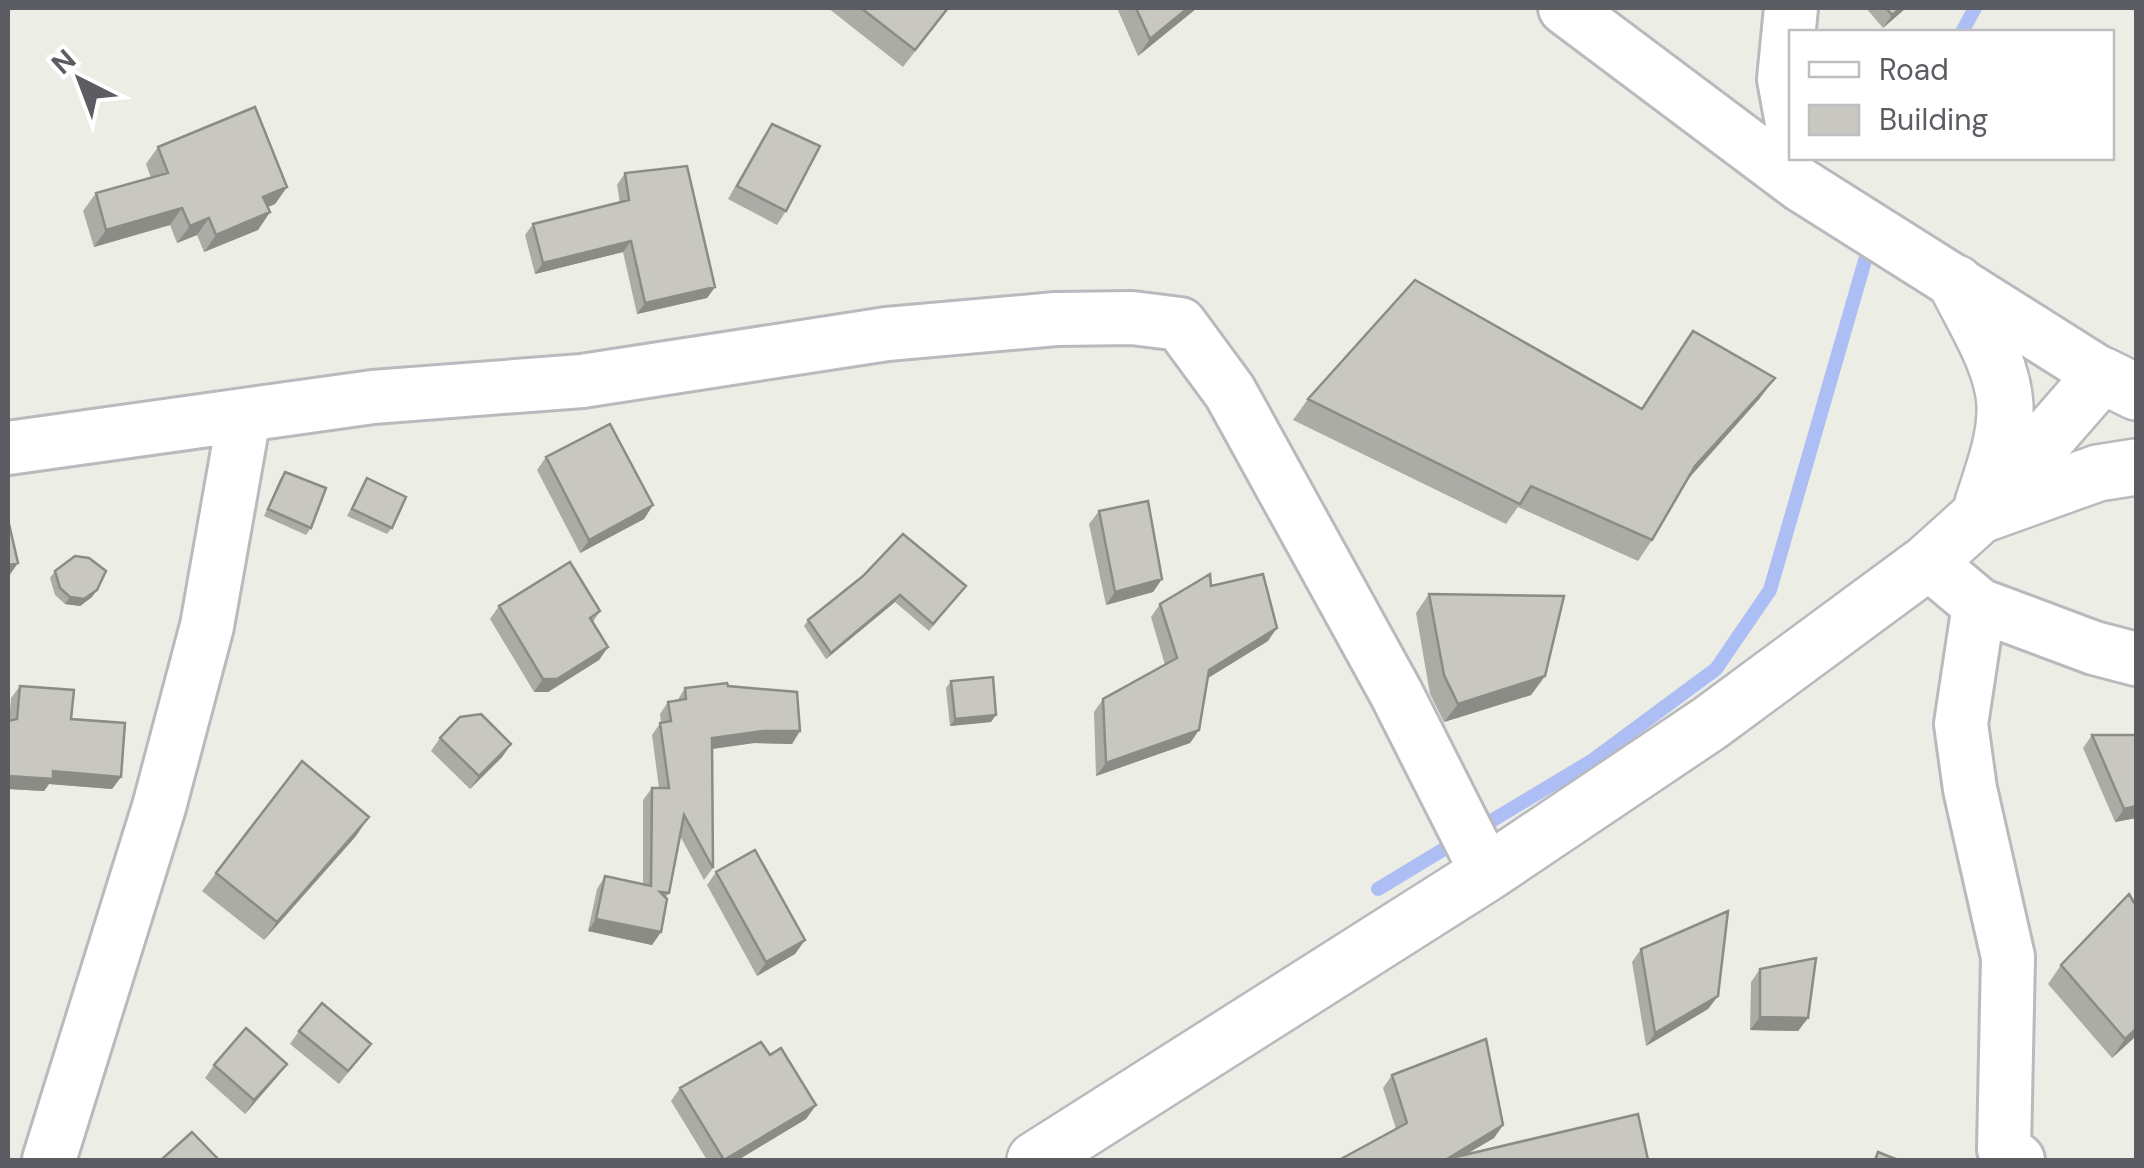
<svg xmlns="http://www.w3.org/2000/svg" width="2144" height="1168" viewBox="0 0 2144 1168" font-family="'DM Sans',sans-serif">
  <rect width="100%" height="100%" fill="#ecede4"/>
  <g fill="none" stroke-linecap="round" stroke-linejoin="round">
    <path stroke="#adbef4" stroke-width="14" d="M1962,32L1975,8
      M1478,829L1593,760L1716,669L1770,590L1868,250
      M1378,889L1459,840"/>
    <g stroke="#b9b9be" stroke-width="58">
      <path id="minor" d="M1565,8L1801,185L2102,375
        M1791,8L1784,79L1792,123
        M8,448L373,397L582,381L887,334L1056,319L1132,318L1180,324L1230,392L1396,693L1487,873
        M1928,562L1979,605L2094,648L2136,659
        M1979,605L1961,724L1970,789L2008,957L2004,1149L2018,1160
        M49,1160L159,807L207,626L244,417"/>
    </g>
    <g stroke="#b9b9be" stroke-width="60">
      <path id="tertiary" d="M1956,283C1974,320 2003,363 2005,405C2006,439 1993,472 1983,503
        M1981,515L2098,473L2136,467
        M1035,1160L1487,873L1710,723L1928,562L1979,516L2102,375L2136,392"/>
    </g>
    <use href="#minor" stroke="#fff" stroke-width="52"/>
    <use href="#tertiary" stroke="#fff" stroke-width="55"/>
  </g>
  <path fill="#acaca6" d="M828,8H949L903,67Z
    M1117,8H1197L1138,56Z
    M1866,8H1906L1883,28Z
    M772,124L786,211L777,225L728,199L763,137Z
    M158,147L287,187L275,204L268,207L270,212L258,230L204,252L197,235L177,243L170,225L94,247L83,211L96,193L151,178L146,164Z
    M625,173L715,287L707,298L637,314L623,252L535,274L525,235L533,224L620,203L617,185Z
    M1760,398L1688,479L1652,540L1638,561L1518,507L1506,524L1293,420L1308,399L1641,409Z
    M546,457L653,505L644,519L580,553L537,470Z
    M285,472L311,528L306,535L264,516L280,479Z
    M367,478L392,528L387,534L347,516Z
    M1099,511L1162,579L1153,592L1106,605L1089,524Z
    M55,571L92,597L80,606L65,604L55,595L50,578Z
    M863,576L966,586L929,631L895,602L826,659L804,626L808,620Z
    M1211,586L1268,641L1208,678L1199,730L1190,743L1096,776L1094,712L1103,699L1165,665L1151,617L1160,604Z
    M1429,594L1545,676L1531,695L1444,722L1430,694L1416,613Z
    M499,606L600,611L593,622L608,647L599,660L548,692H534L490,619Z
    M951,681L991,722L950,726L946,688Z
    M20,686L71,719L121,777L112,789L49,784L44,791L8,789V721H9L11,698Z
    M728,686L800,731L792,744L754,743L712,749L713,868L704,880L680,836L669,893L666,897L661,932L652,945L588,931L597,889L605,876L643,884V800L652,788H659L652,735L661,722L660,714L668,702L677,701L685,688Z
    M2092,735L2136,818L2115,822L2083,748Z
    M440,738L511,744L502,757L470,789L431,751Z
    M356,836L264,940L202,891L216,873Z
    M716,872L805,940L795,954L757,976L707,885Z
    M1641,949L1718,996L1708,1009L1646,1046L1632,962Z
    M2061,965L2136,1036L2112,1058L2048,984Z
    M1760,969L1808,1018L1798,1031L1750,1030L1751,982Z
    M299,1031L361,1057L339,1084L290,1044Z
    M770,1055L816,1105L806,1119L738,1160H707L671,1101L680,1088Z
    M287,1064L277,1077L245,1114L205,1078L214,1065Z
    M1392,1075L1503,1125L1494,1138L1467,1154L1339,1160L1396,1129L1383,1088Z"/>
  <path fill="#8c8c87" d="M1188,8H1197L1138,56L1150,39Z
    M1901,8H1906L1883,28L1892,15Z
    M287,187L275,204L251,214L263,197Z
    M182,208L170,225L94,247L106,230Z
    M270,212L258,230L204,252L216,235Z
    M209,218L197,235L177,243L190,226Z
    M631,241L623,252L535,274L543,263Z
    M715,287L707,298L637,314L645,303Z
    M1775,378L1760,398L1681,487L1695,466Z
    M653,505L644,519L580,553L589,540Z
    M18,563L9,576H8V565Z
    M1162,579L1153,592L1106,605L1115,592Z
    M97,590L92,597L80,606L65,604L70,597Z
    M900,595L895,602L826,659L831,653Z
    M1277,628L1268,641L1200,683L1209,670Z
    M608,647L599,660L548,692H534L543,679Z
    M1545,676L1531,695L1444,722L1458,704Z
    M996,715L991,722L950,726L955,719Z
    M1199,730L1190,743L1096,776L1106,763Z
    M763,731H800L792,744L754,743L704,750L712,738Z
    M511,744L502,757L470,789L479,776Z
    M53,771L121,777L112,789L49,784L44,791L8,789V776Z
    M2136,806V818L2115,822L2124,809Z
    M369,817L356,836L264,940L277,922Z
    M596,919L661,932L652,945L588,931Z
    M805,940L795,954L757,976L766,962Z
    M1718,996L1708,1009L1646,1046L1655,1033Z
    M1760,1017L1808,1018L1798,1031L1750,1030Z
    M2136,1029V1036L2112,1058L2125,1039Z
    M287,1064L277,1077L245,1114L254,1100Z
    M816,1105L806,1119L738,1160H725Z
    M1503,1125L1494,1138L1456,1160L1447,1159Z"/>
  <path fill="#c8c8c1" stroke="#8c8c87" stroke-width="2.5" d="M861,8H948L915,50Z
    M1136,8H1188L1150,39Z
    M1886,8H1901L1892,15Z
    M255,107L287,187L263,197L270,212L216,235L209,218L190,226L182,208L106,230L96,193L168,173L158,147Z
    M772,124L820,146L786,211L737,186Z
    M687,166L715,287L645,303L631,241L543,263L533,224L629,200L625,173Z
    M1415,280L1642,409L1693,331L1775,378L1695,466L1652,540L1531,486L1520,504L1308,399Z
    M610,424L653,505L589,540L546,457Z
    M285,472L326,488L311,528L268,509Z
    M367,478L406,497L392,528L352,509Z
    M1148,501L1162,579L1115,592L1099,511Z
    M9,524L18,563L8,565V525Z
    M903,534L966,586L933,624L900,595L831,653L808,620L863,576Z
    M75,556L89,558L106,571L97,590L84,599L70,597L60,588L55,571Z
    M570,562L600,611L590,618L608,647L557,679H543L499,606Z
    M1210,574L1211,586L1263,574L1277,628L1209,670L1199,730L1106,763L1103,699L1177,658L1160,604Z
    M1429,594L1564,596L1545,676L1458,704L1444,675Z
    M993,677L996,715L955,719L951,681Z
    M727,683L728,686L797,692L800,731H763L712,738L713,868L684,815L669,893L660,892L667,899L661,932L596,919L605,876L651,886L652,788H669L660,723L671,721L668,702L686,699L685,688Z
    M20,686L74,690L71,719L125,723L121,777L53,771V779L8,776V721L17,719Z
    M481,714L511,744L479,776L440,738L460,717Z
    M2092,735H2136V806L2124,809Z
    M302,761L369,817L277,922L216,873Z
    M755,850L805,940L766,962L716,872Z
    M2129,894L2136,906V1029L2125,1039L2061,965Z
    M1728,911L1718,996L1655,1033L1641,949Z
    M1816,958L1808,1018L1760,1017V969Z
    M322,1003L371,1044L348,1071L299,1031Z
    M246,1028L287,1064L254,1100L214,1065Z
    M1486,1039L1503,1125L1447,1159L1638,1114L1648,1160H1339L1407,1123L1392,1075Z
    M761,1042L770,1055L781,1048L816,1105L724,1160L680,1088Z
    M192,1132L219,1160H161Z
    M1878,1152L1898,1160H1875Z"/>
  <rect width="2144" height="1168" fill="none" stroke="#5c5d63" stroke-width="20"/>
  <rect x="1789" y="30" width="325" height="130" fill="#ffffff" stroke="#bebec1" stroke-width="2.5"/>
  <rect x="1809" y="62" width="50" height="15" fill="#ffffff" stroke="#bebec1" stroke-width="2.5"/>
  <text x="1879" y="80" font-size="30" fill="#5c5d63">Road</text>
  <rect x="1809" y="105" width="50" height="30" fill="#c8c8c1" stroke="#bebec1" stroke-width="2.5"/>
  <text x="1879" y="130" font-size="30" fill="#5c5d63">Building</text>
  <g transform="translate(80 80) rotate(318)" stroke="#ffffff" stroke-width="8" paint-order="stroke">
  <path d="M0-8L18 38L0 25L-18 38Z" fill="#5c5d63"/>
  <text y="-15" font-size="28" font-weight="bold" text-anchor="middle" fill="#5c5d63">N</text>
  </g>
</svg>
